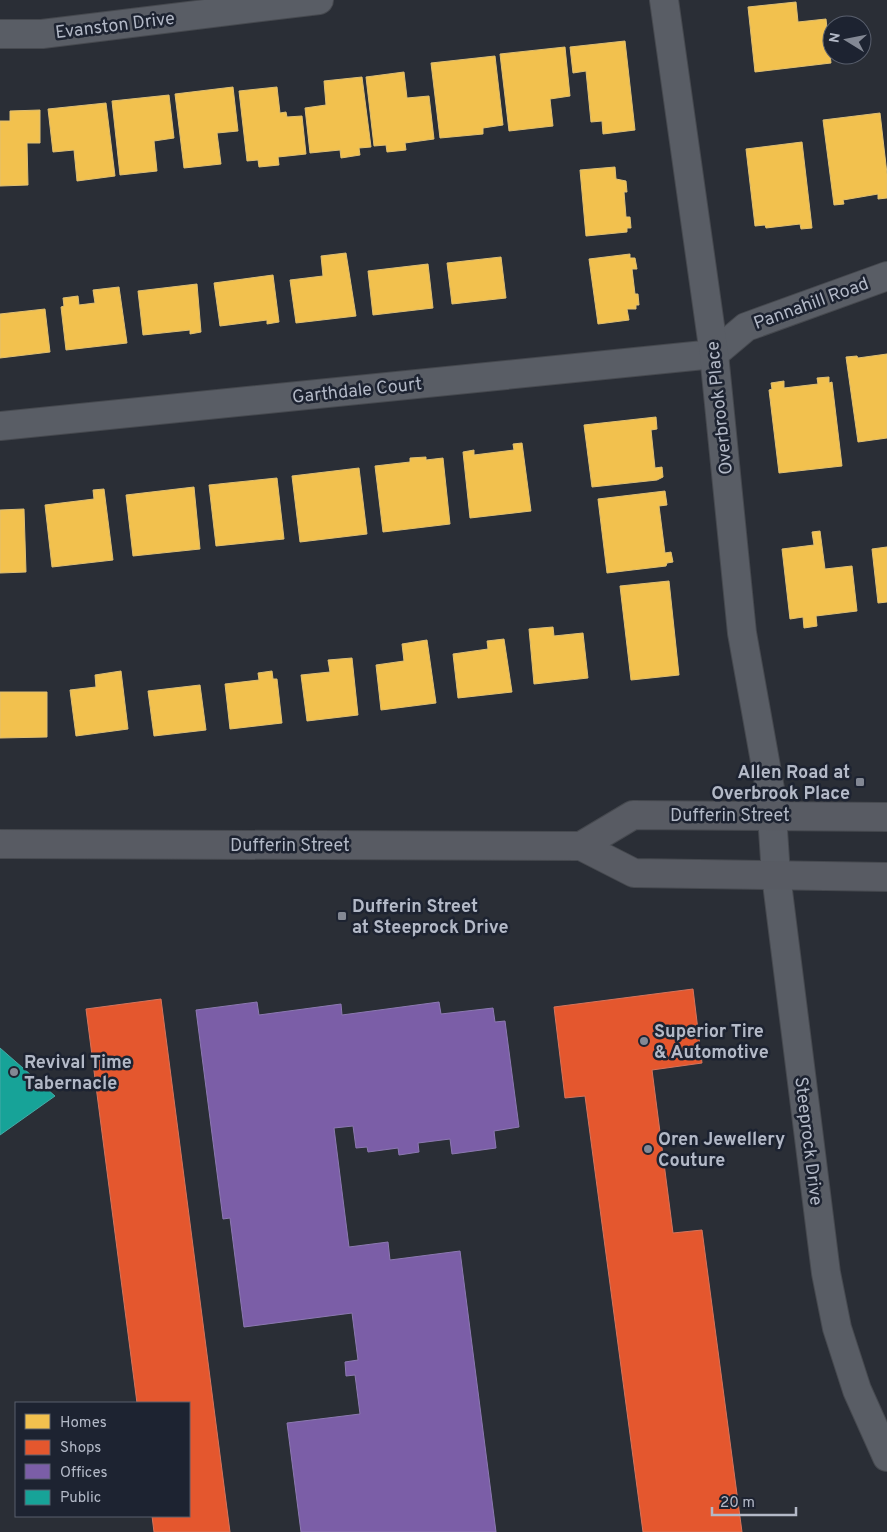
<svg xmlns="http://www.w3.org/2000/svg" width="887" height="1532" viewBox="0 0 887 1532" font-family="Overpass,sans-serif">
  <rect width="100%" height="100%" fill="#2a2e36"/>
  <path fill="#f2c14e" stroke="#dfbf72" d="M796,2L798,22L826,19L831,63L755,72L748,7Z
    M625,41L635,130L603,134L602,121L591,122L586,71L573,73L570,47Z
    M565,47L570,96L550,99L553,126L509,131L500,54Z
    M495,56L503,125L483,128V134L440,138L431,63Z
    M404,72L407,98L429,96L434,139L405,143L406,150L387,152L386,145L374,146L366,77Z
    M362,77L371,147L359,148L360,155L341,158L340,150L310,153L305,108L326,105L324,81Z
    M233,87L238,131L217,133L221,164L184,168L175,94Z
    M277,87L280,113L286,112L287,117L302,116L306,154L278,157L279,165L259,167L258,160L247,161L239,91Z
    M169,95L174,138L154,141L157,171L120,175L112,101Z
    M106,103L115,176L77,181L74,150L53,152L48,109Z
    M40,110V143H27L28,185L0,186V121H10V111Z
    M880,113L887,174V198L878,199V194L843,200L844,204L834,205L823,120Z
    M802,142L812,228L801,229L800,224L766,228L765,225L755,226L746,149Z
    M615,167L616,179L626,181L627,192H624L626,217H630L631,228H627V232L586,236L580,170Z
    M346,253L356,316L296,323L290,280L323,276L321,256Z
    M630,254V258H635L637,269H632L635,294H638L639,305H636V309H627L629,320L598,324L589,259Z
    M501,257L506,298L452,304L447,263Z
    M428,264L433,308L373,315L368,271Z
    M273,275L279,322L267,324V320L220,326L214,283Z
    M197,284L201,332L190,334V330L143,335L138,291Z
    M119,287L127,343L66,350L61,307L64,306L63,298L78,296L79,305L95,303L93,290Z
    M45,309L50,352L0,358V314Z
    M887,354V438L858,442L846,357L857,356L858,358Z
    M829,377V383L832,382L842,466L779,473L769,390L772,389L771,383L784,381V388L818,384L817,378Z
    M656,417L657,429L651,430L655,468L662,467L663,477L657,480L592,487L584,425Z
    M522,443L531,511L470,518L463,452L474,450V455L514,450L513,444Z
    M426,457V460L443,458L450,524L383,532L375,466L410,462V458Z
    M359,468L367,534L300,542L292,476Z
    M277,478L284,539L216,546L209,485Z
    M194,487L200,549L133,556L126,495Z
    M104,489L113,560L52,567L45,505L94,499L93,490Z
    M665,491L667,505L659,506L665,553L671,552L673,562L667,563L666,566L607,573L598,499Z
    M24,509L26,572L0,573V510Z
    M820,531L825,569L852,566L857,611L816,616L817,626L804,628L803,617L790,619L782,549L814,545L812,532Z
    M887,547V602L878,603L872,549Z
    M669,581L679,675L631,680L620,586Z
    M553,627L554,636L583,633L588,678L534,684L529,629Z
    M504,639L512,692L458,698L453,654L488,649L487,641Z
    M427,640L436,703L381,710L376,665L404,661L402,644Z
    M352,658L358,715L307,721L301,675L330,672L328,660Z
    M121,671L128,729L76,736L70,690L96,687L95,675Z
    M272,671L273,679H277L282,723L230,729L225,684L259,680L258,673Z
    M200,685L206,730L154,736L148,691Z
    M0,692H47V737L0,738Z"/>
  <path fill="#e4572e" stroke="#d5745c" d="M693,989L702,1063L652,1070L673,1233L702,1230L742,1532H643L585,1096L565,1098L554,1007Z
    M161,999L230,1532H154L152,1516H189V1403H137L86,1009Z"/>
  <path fill="#7b5ea7" stroke="#8c79b1" d="M257,1002L259,1015L341,1004L342,1015L439,1002L441,1014L493,1008L495,1022L505,1021L519,1127L494,1131L496,1148L452,1154L450,1139L418,1143L419,1152L399,1155L398,1148L368,1152L367,1147L356,1148L353,1126L334,1128L349,1247L388,1242L390,1260L460,1251L496,1532H301L287,1423L360,1414L355,1375L346,1376L345,1362L358,1360L352,1313L244,1327L230,1218L223,1219L196,1010Z"/>
  <path fill="#17a398" stroke="#46aaa6" d="M0,1048L55,1096L0,1135Z"/>
  <g fill="none" stroke-linecap="round" stroke-linejoin="round">
    <g stroke="#46494f" stroke-width="30">
      <path id="minor" d="M0,34H42L319,0
        M0,426L714,354L746,327L887,276
        M772,815L776,875L826,1273L837,1328L857,1390L887,1457"/>
    </g>
    <g stroke="#46494f" stroke-width="30">
      <path id="tertiary" d="M664,0L714,354L742,633L770,789L772,815"/>
    </g>
    <g stroke="#46494f" stroke-width="30">
      <path id="secondary" d="M0,844L581,846L634,873L887,877
        M581,846L633,815L887,817"/>
    </g>
    <use href="#minor" stroke="#595d65" stroke-width="28"/>
    <use href="#tertiary" stroke="#595d65" stroke-width="28"/>
    <use href="#secondary" stroke="#585b63" stroke-width="28"/>
  </g>
  <g fill="#838894" stroke="#1d2331" stroke-width="2">
    <rect x="855" y="777" width="10" height="10" rx="2.5"/>
    <rect x="337" y="911" width="10" height="10" rx="2.5"/>
    <circle cx="644" cy="1041" r="5"/>
    <circle cx="14" cy="1072" r="5"/>
    <circle cx="648" cy="1149" r="5"/>
  </g>
  <g text-anchor="middle" stroke-width="5" stroke-linejoin="round" paint-order="stroke">
    <g font-size="18" fill="#b3b9c7" stroke="#1d2331">
      <text transform="translate(115 25) rotate(-7)" y="6">Evanston Drive</text>
      <text transform="translate(811 303) rotate(-20)" y="6">Pannahill Road</text>
      <text transform="translate(357 390) rotate(-6)" y="6">Garthdale Court</text>
      <text transform="translate(719 408) rotate(-96)" y="6">Overbrook Place</text>
      <text x="730" y="821">Dufferin Street</text>
      <text x="290" y="851">Dufferin Street</text>
      <text transform="translate(809 1141) rotate(83)" y="6">Steeprock Drive</text>
    </g>
    <g font-size="18" font-weight="bold" fill="#b3b9c7" stroke="#1d2331" text-anchor="start">
      <text x="850" y="778" text-anchor="end">Allen Road at<tspan x="850" dy="21">Overbrook Place</tspan></text>
      <text x="352" y="912">Dufferin Street<tspan x="352" dy="21">at Steeprock Drive</tspan></text>
      <text x="654" y="1037">Superior Tire<tspan x="654" dy="21">&amp; Automotive</tspan></text>
      <text x="24" y="1068">Revival Time<tspan x="24" dy="21">Tabernacle</tspan></text>
      <text x="658" y="1145">Oren Jewellery<tspan x="658" dy="21">Couture</tspan></text>
    </g>
  </g>
  <rect x="15" y="1402" width="175" height="115" fill="#1d2331" stroke="#595f6d"/>
  <rect x="25" y="1414" width="25" height="15" fill="#f2c14e" stroke="#595f6d"/>
  <text x="60" y="1427" font-size="15" fill="#b3b9c7">Homes</text>
  <rect x="25" y="1440" width="25" height="15" fill="#e4572e" stroke="#595f6d"/>
  <text x="60" y="1452" font-size="15" fill="#b3b9c7">Shops</text>
  <rect x="25" y="1464" width="25" height="15" fill="#7b5ea7" stroke="#595f6d"/>
  <text x="60" y="1477" font-size="15" fill="#b3b9c7">Offices</text>
  <rect x="25" y="1490" width="25" height="15" fill="#17a398" stroke="#595f6d"/>
  <text x="60" y="1502" font-size="15" fill="#b3b9c7">Public</text>
  <g transform="translate(847 40) rotate(280)"><circle r="24" fill="#1d2331" stroke="#595f6d"/>
  <path d="M0-4L9 19L0 12L-9 19Z" fill="#838894"/>
  <text y="-8" font-size="14" font-weight="bold" text-anchor="middle" fill="#b3b9c7">N</text>
  </g>
  <path d="M712 1507v8h84v-8" fill="none" stroke="#b3b9c7" stroke-width="2.5"/>
  <text x="720" y="1507" font-size="15" fill="#b3b9c7" stroke="#1d2331" stroke-width="4" paint-order="stroke">20 m</text>
</svg>
